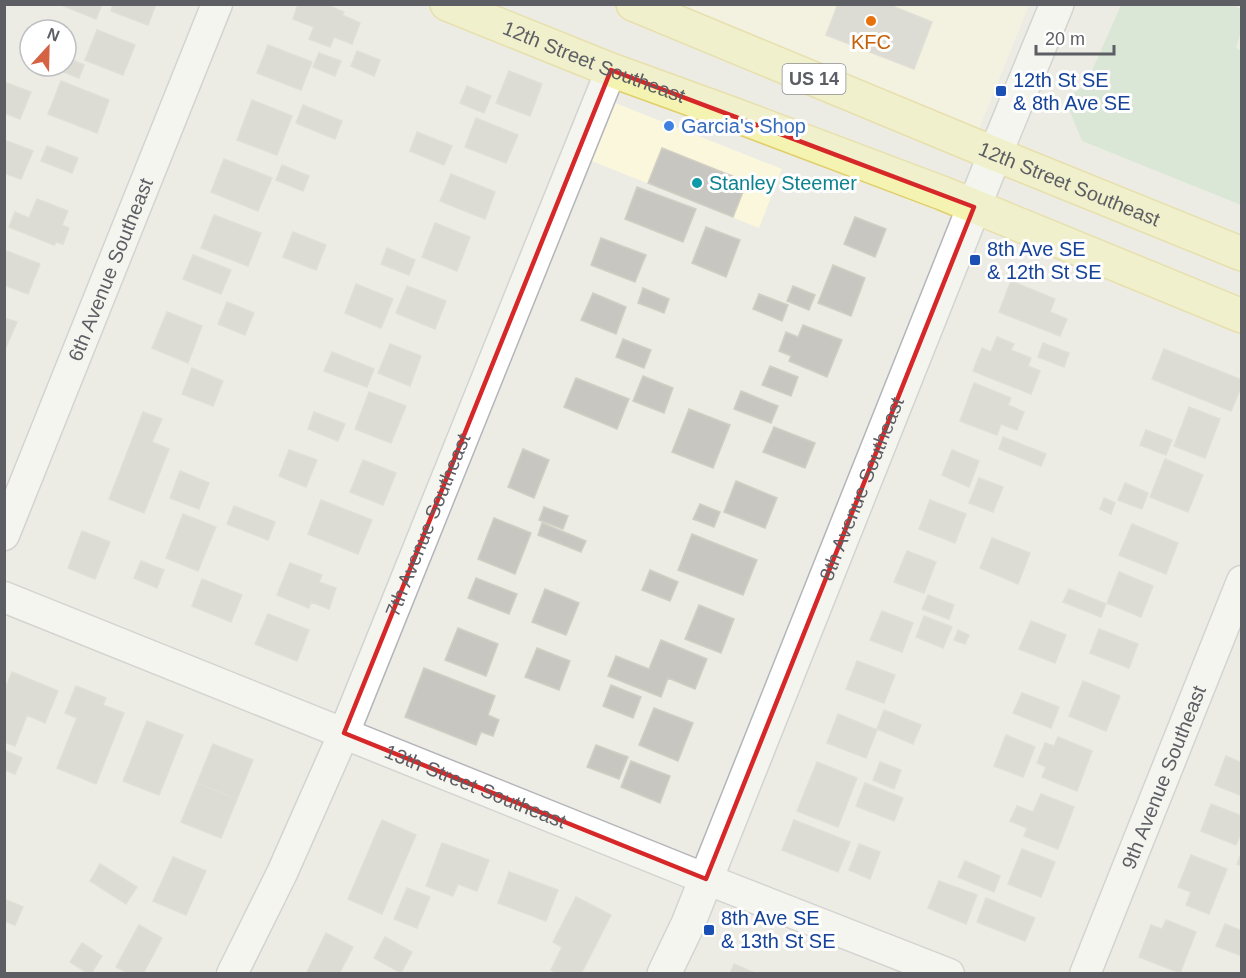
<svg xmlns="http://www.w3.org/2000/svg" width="1246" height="978" viewBox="0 0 1246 978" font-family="Arial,sans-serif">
  <rect width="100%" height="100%" fill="#edece4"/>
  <path fill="#faf7dc" d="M665,5H1029L978,131Z
    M600,97L782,169L759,228L577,155Z"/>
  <path fill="#c4e1c8" d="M1231,4L1241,9V31L1236,48L1242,51L1241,205L1082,141L1065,100L1086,84L1121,5Z"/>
  <path fill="#c8c6c1" stroke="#d1cec3" stroke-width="1.5" d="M59,4H102L96,19Z
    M113,4H156L148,25L111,11Z
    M298,4H318L322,6L323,4H325L344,12L342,15L360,23L352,44L334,37L330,47L309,39L314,27L293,19Z
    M838,4H887L932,22L914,69L826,35Z
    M97,30L135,45L123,75L85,60Z
    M268,45L312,62L301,90L257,73Z
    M357,51L380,60L374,76L351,66Z
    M319,53L341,61L335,76L313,67Z
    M66,57L84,65L79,78L56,69L57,66H66Z
    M509,71L542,84L530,116L496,103Z
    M61,81L109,100L97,133L48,114Z
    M4,82L31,92L20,119L4,113Z
    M467,86L491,96L484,113L460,103Z
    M252,100L292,116L277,155L237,140Z
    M303,105L342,121L335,139L296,123Z
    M476,118L518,135L506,163L465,147Z
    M417,132L452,146L444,165L410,151Z
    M4,140L33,151L21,179L4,173Z
    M47,146L78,158L72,173L41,161Z
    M662,148L747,182L733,217L648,183Z
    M224,159L272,178L258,211L211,192Z
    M282,165L309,176L303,191L276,180Z
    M451,174L495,192L485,219L440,201Z
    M637,187L696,209L683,242L625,219Z
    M37,199L68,211L62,225L69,228L63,244L56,242L54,245L9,227L15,212L29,218Z
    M214,215L261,233L248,266L201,248Z
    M855,217L886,229L875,257L844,244Z
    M435,223L470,237L457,271L422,257Z
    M706,227L740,240L726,277L692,263Z
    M293,232L326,245L316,270L283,257Z
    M601,238L646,255L635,282L591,265Z
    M387,248L415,260L409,275L381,264Z
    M4,250L40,264L28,294L4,285Z
    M193,255L231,270L221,294L183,279Z
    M833,265L865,278L851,316L818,303Z
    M1011,281L1055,299L1050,312L1067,319L1060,336L999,312Z
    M356,284L393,299L381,328L345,313Z
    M407,286L446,301L435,329L396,313Z
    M793,286L815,295L809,310L787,301Z
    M643,288L669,299L664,313L638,303Z
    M593,293L626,307L616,334L581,320Z
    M759,294L788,305L782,321L753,309Z
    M227,302L254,313L245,335L218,324Z
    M167,312L202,326L188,363L152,348Z
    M4,318L17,322L4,352Z
    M803,325L842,340L827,377L789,361L791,356L779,351L786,332L798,337Z
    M997,337L1014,344L1011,350L1031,358L1028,366L1040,371L1031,394L973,371L982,348L991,352Z
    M623,339L651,350L644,368L616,357Z
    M1043,343L1069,353L1064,367L1038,357Z
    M390,344L421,356L410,386L378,373Z
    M1164,349L1242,380V385L1231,411L1152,379Z
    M332,352L374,369L367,387L324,371Z
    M770,366L798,377L791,396L762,385Z
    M192,368L223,381L213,406L182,394Z
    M643,376L673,388L664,413L633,401Z
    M576,378L629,399L617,429L564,407Z
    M974,383L1011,398L1008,405L1024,412L1017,430L1001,424L997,435L960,421Z
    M741,391L778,406L771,423L734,409Z
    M369,392L406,406L391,443L355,429Z
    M1189,407L1220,419L1205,458L1174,446Z
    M689,409L730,425L713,468L672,452Z
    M143,412L162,419L152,442L169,449L144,513L109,499Z
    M314,412L345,424L338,441L308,429Z
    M774,427L815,443L805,468L763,452Z
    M1146,430L1172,440L1166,455L1140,445Z
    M1003,437L1046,454L1041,466L999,449Z
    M523,449L549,460L534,498L508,487Z
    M289,450L317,460L306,487L279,476Z
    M952,450L979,461L969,487L942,475Z
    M1165,459L1203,475L1188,512L1150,497Z
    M363,460L396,473L383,505L350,492Z
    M180,471L209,483L199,509L170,498Z
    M979,478L1003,487L993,512L969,503Z
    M736,481L777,498L765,528L724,512Z
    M1125,483L1148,493L1142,509L1118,500Z
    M1104,498L1115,503L1111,514L1100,509Z
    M321,500L372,520L358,554L308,534Z
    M930,500L966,514L955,543L919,529Z
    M700,504L720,512L714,527L693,519Z
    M234,506L275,522L268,540L227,524Z
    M544,507L568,516L563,529L539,520Z
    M183,514L216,527L198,571L166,558Z
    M494,518L531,533L515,574L478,559Z
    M542,523L586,541L581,552L538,535Z
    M1132,524L1178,543L1166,574L1119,555Z
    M82,531L110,542L95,579L68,568Z
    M692,534L757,560L743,595L678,570Z
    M992,538L1030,553L1018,584L980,568Z
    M907,551L936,562L924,593L894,582Z
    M141,561L164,570L157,588L134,578Z
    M290,563L322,575L319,582L336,588L329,609L311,602L309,608L277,595Z
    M650,570L678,582L670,601L642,590Z
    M1119,572L1153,586L1141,617L1107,603Z
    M476,578L517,594L509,614L468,598Z
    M202,579L242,595L231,622L192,606Z
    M545,589L579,603L566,635L532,622Z
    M1069,589L1106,604L1101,617L1063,602Z
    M928,595L954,605L949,619L922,609Z
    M699,605L734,619L721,653L685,639Z
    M882,611L913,623L902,652L870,640Z
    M268,614L309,630L297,661L255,644Z
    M924,616L952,627L943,648L916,637Z
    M1031,621L1066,635L1055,663L1019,649Z
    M458,628L498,644L486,676L445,660Z
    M1099,629L1138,644L1129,668L1090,653Z
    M958,630L969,635L965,644L954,640Z
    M661,640L707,659L695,689L668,678L661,697L608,676L616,656L649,669Z
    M537,648L570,661L559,690L525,677Z
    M857,661L895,675L884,703L846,689Z
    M424,668L495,696L488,715L499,720L493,736L481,732L476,745L405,717Z
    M12,672L58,691L45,723L27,715L15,746L4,742V691Z
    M1083,681L1120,696L1106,731L1069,716Z
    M611,685L641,697L633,718L603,706Z
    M76,686L106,698L103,705L124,713L96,784L57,768L77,718L65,713Z
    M1022,693L1059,707L1051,728L1013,713Z
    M654,708L693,723L678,761L639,745Z
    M884,710L921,725L913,744L877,729Z
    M838,714L877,730L866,758L827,743Z
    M147,721L183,735L159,795L123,781Z
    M1006,735L1035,747L1023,777L994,766Z
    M1058,737L1092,751L1077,791L1042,777L1046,767L1037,763L1045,743L1054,746Z
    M213,744L253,760L237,799L197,783Z
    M596,745L628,757L619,779L587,767Z
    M4,750L22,758L15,774L4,770Z
    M1226,756L1242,763V796L1215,785Z
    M631,761L670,776L660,803L621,787Z
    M817,762L857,778L838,827L797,811Z
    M880,762L901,770L894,789L873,780Z
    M197,783L237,799L221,838L181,822Z
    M865,783L903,798L894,821L856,806Z
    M1041,794L1074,807L1058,849L1024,836L1027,828L1010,821L1017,806L1033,812Z
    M1211,804L1242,816V831L1236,845L1201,831Z
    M382,820L416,835L382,914L348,899Z
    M794,820L850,842L838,872L782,850Z
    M442,843L489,860L477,891L458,884L453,896L426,886Z
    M859,844L880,852L870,879L849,870Z
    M1022,849L1055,862L1041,897L1008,884Z
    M1242,851V866L1237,864Z
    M1191,855L1227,869L1209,914L1186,905L1191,892L1178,887Z
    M173,857L206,871L186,915L153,901Z
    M965,861L1000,876L994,892L958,877Z
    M100,864L137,887L126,904L90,881Z
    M509,872L558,890L546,921L498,903Z
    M939,881L977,895L966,924L928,908Z
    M407,888L430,897L417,928L394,919Z
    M576,897L611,915L581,974H558L551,970L562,947L553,942Z
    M986,898L1035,918L1025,941L977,922Z
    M4,899L23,907L15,925L4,921Z
    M1166,920L1196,932L1180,973L1139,957L1151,925L1162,929Z
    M1225,924L1242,931V956L1216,946Z
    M139,925L162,938L143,974H129L116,967Z
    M326,933L353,947L339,974H306Z
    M385,937L412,952L401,973L374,958Z
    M82,943L102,956L91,974H89L70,962Z
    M734,964L757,974H730Z"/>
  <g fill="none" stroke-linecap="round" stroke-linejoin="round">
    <g stroke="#b4b5ba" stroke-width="33">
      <g id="minor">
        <path id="s1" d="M4,535L217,4"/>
        <path id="s2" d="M4,597L706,879L949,974"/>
        <path id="s3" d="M232,974L282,873L344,733L611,70"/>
        <path id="s4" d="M1085,974L1242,581"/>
      </g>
    </g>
    <g stroke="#b4b5ba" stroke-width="36">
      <g id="tertiary">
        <path id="s5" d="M664,974L688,924L706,879L995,154L1057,4"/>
      </g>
    </g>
    <g stroke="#e0cf6a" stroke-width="36">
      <g id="primary">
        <path id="s6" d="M447,4L611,70L735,115L942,193L1242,316"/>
        <path id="s7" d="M633,4L995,154L1242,254"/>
      </g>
    </g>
    <use href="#minor" stroke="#fff" stroke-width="30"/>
    <use href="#tertiary" stroke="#fff" stroke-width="33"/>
    <use href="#primary" stroke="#f5f3b1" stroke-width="33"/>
  </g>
  <path d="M0 0H1246V978H0ZM611,70L974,207L706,879L344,733Z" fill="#edece4" fill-opacity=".55" fill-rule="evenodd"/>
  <path fill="none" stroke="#d62828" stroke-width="4.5" stroke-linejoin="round" d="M611,70L974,207L706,879L344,733Z"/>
  <circle fill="#e8710a" stroke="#fff" stroke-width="2" cx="871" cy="21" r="6"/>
  <g fill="#1a4fb4" stroke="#fff" stroke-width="2">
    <rect x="995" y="85" width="12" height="12" rx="3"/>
    <rect x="969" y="254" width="12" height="12" rx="3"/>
    <rect x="703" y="924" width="12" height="12" rx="3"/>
  </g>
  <circle fill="#3f7fe0" stroke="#fff" stroke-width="2" cx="669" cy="126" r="6"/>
  <circle fill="#0f9aa8" stroke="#fff" stroke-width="2" cx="697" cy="183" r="6"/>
  <g text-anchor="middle" stroke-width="6" stroke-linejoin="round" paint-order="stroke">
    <rect fill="#fff" stroke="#8d8e92" stroke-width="1.5" x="782.5" y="64" width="63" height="30" rx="4.5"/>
    <g font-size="18" font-weight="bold" fill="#5c5e63">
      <text x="814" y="85">US 14</text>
    </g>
    <g font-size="20" fill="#c56008" stroke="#fff">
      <text x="871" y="49">KFC</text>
    </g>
    <g font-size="20" fill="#5c5e63" stroke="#fff">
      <text dy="7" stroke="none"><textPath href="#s6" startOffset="158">12th Street Southeast</textPath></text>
      <text dy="7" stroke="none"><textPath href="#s7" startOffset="472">12th Street Southeast</textPath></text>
      <text dy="7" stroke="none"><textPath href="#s1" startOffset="286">6th Avenue Southeast</textPath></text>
      <text dy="7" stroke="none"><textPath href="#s5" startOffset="524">8th Avenue Southeast</textPath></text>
      <text dy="7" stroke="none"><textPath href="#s3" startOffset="490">7th Avenue Southeast</textPath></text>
      <text dy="7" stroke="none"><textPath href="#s4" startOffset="212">9th Avenue Southeast</textPath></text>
      <text dy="7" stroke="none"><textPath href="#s2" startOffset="508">13th Street Southeast</textPath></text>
    </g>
    <g font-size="20" fill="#164399" stroke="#fff" text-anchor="start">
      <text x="1013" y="87">12th St SE<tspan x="1013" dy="23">&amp; 8th Ave SE</tspan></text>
      <text x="987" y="256">8th Ave SE<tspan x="987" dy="23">&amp; 12th St SE</tspan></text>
      <text x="721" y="925">8th Ave SE<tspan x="721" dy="23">&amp; 13th St SE</tspan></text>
    </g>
    <g font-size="20" fill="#366cbe" stroke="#fff" text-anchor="start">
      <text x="681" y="133">Garcia's Shop</text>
    </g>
    <g font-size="20" fill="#0d838f" stroke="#fff" text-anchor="start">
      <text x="709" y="190">Stanley Steemer</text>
    </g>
  </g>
  <rect width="1246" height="978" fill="none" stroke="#5c5e63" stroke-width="12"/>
  <g transform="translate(48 48) rotate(22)"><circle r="28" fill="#ffffff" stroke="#bebfc1" stroke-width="1.5"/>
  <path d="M0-4.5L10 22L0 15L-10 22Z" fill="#d46243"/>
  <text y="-9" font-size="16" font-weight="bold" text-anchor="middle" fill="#5c5e63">N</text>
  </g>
  <path d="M1036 45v9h78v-9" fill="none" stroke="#5c5e63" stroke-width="3"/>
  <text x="1045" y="45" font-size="18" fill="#5c5e63" stroke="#ffffff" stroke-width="4.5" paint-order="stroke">20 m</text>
</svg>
